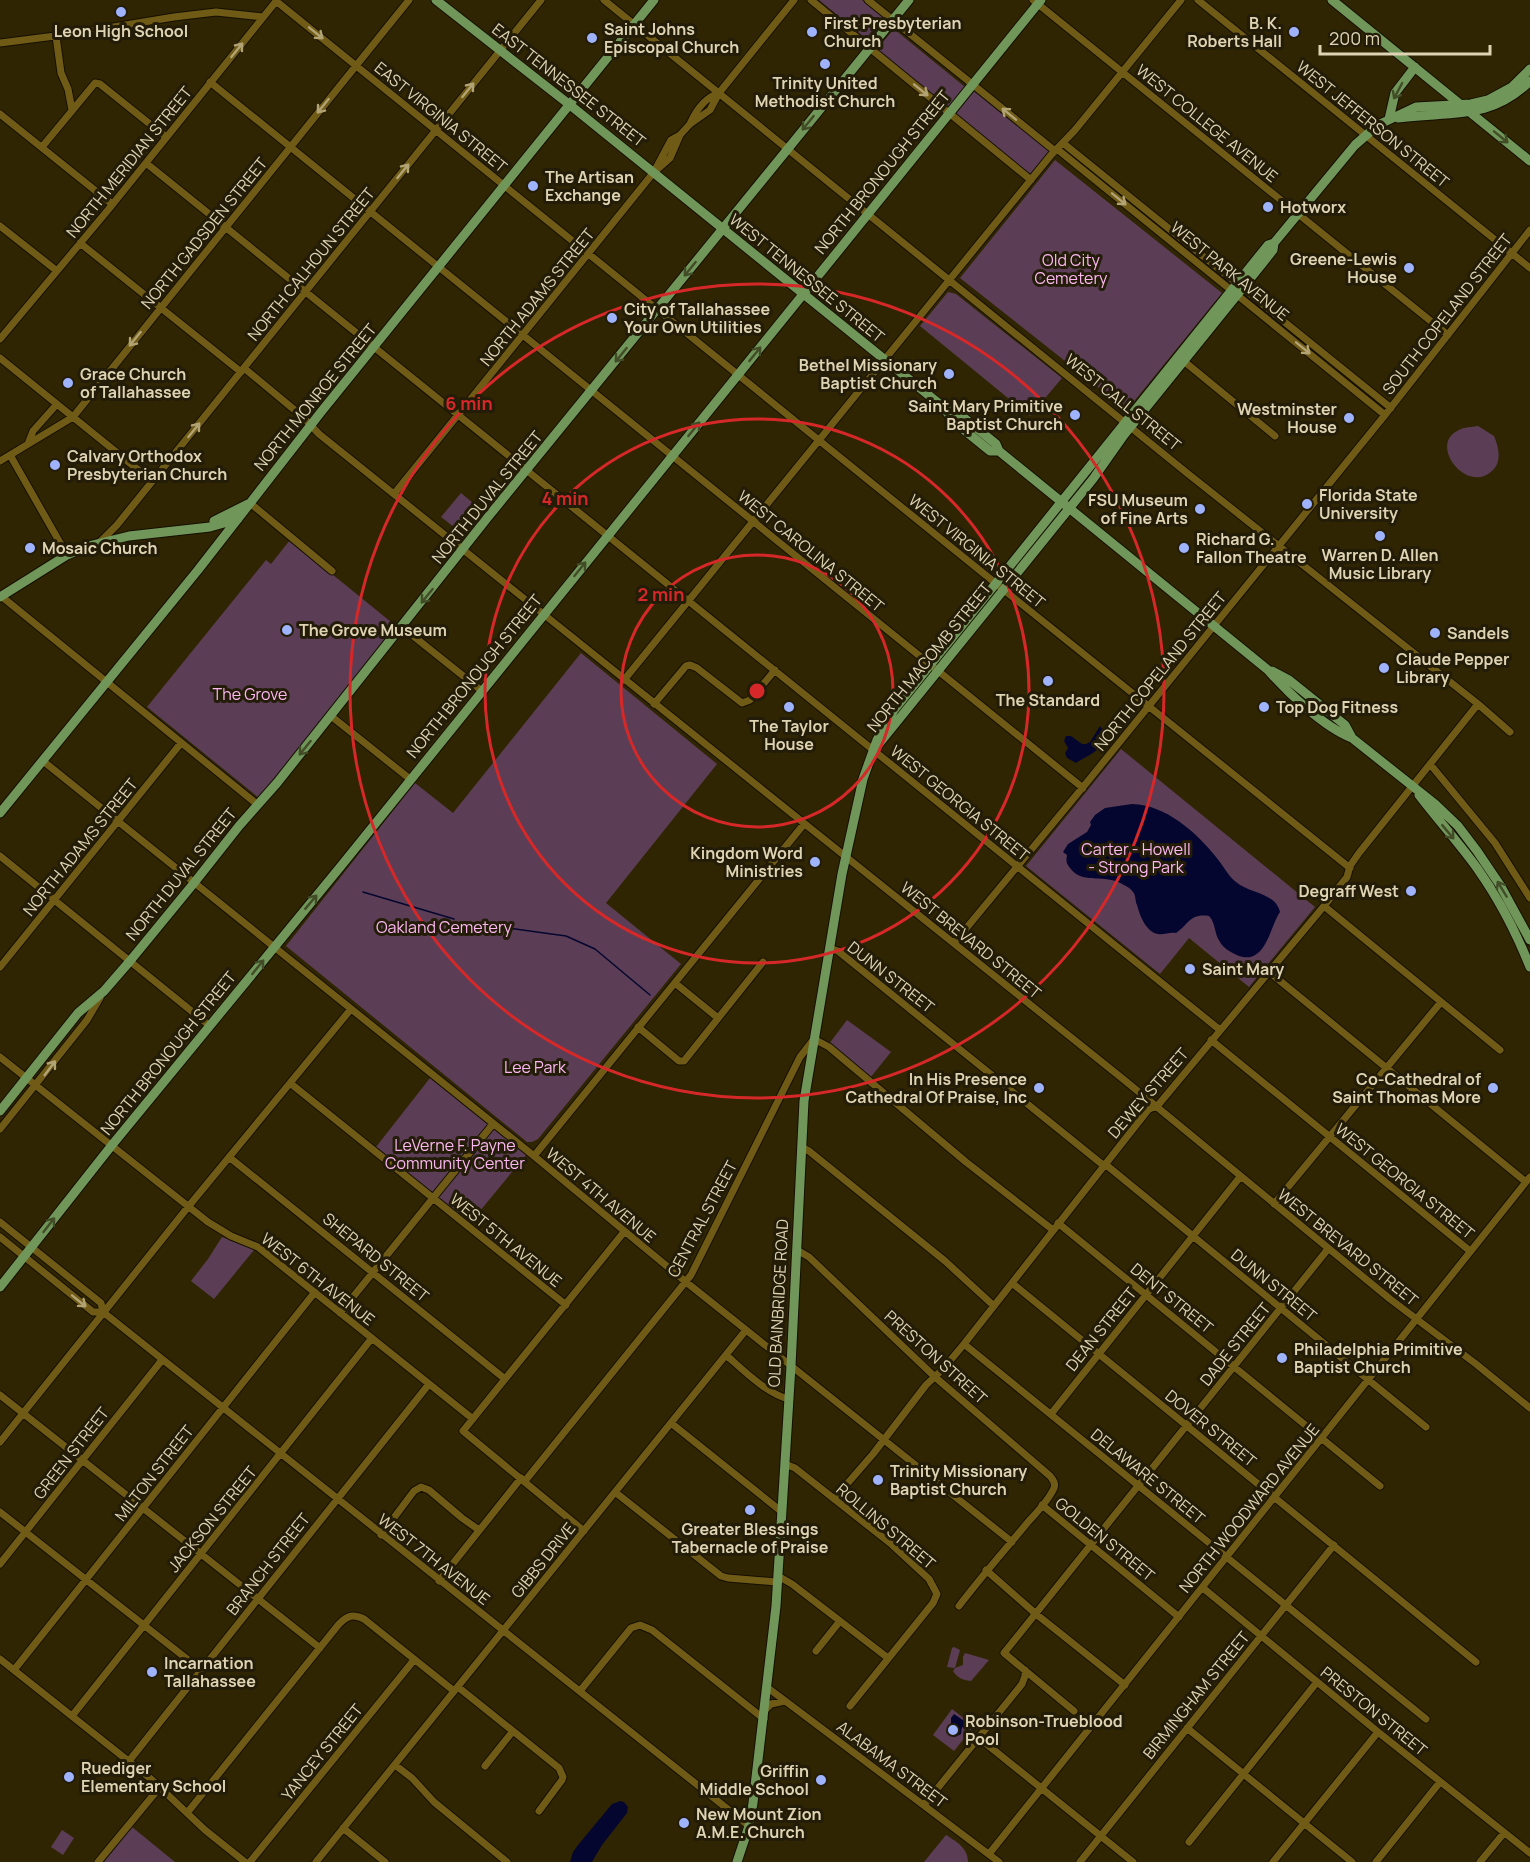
<svg xmlns="http://www.w3.org/2000/svg" width="1530" height="1862" viewBox="0 0 1530 1862" font-family="Manrope,sans-serif">
  <rect width="100%" height="100%" fill="#302502"/>
  <path fill="#5b3e56" d="M819,0H862L886,20L869,41Z
    M894,29L965,87L948,108L876,50Z
    M973,89L1050,151L1030,176L953,114Z
    M1055,160L1222,293L1127,410L960,278Z
    M948,292L956,294L1062,378L1030,416L920,326Z
    M1478,426L1494,436C1499,448 1502,462 1492,471C1467,495 1427,444 1459,430C1464,427 1472,427 1478,426Z
    M461,493L473,503L454,527L441,517Z
    M290,540L396,626L259,798L147,707L266,560L271,564Z
    M581,653L717,764L606,903L681,964L538,1139L532,1142H527L286,946L415,783L453,813Z
    M1121,749L1315,907L1249,987L1189,938L1160,974L1026,866Z
    M847,1020L891,1052L870,1078L829,1044Z
    M430,1078L526,1155L470,1223L376,1147Z
    M222,1237L254,1250L214,1299L191,1281L208,1259Z
    M954,1647L960,1650L955,1668L963,1665V1657L965,1653L989,1660L971,1681C962,1680 958,1678 953,1671L955,1668L947,1667L952,1648Z
    M952,1709L974,1726L954,1751L933,1735Z
    M132,1827L175,1862H104Z
    M62,1830L74,1838L63,1855L51,1847Z
    M946,1835C957,1842 968,1848 968,1862H924Z"/>
  <path fill="#05062f" d="M1100,726L1106,734C1100,753 1091,753 1076,763L1067,758L1065,753L1068,748L1064,741L1066,736H1071L1082,744H1086L1090,742Z
    M1132,804C1166,805 1196,832 1216,857C1223,865 1228,876 1236,882C1250,894 1275,892 1280,912C1270,926 1266,965 1239,956C1232,953 1224,949 1220,942C1214,934 1216,923 1209,916C1190,913 1189,924 1176,933C1169,932 1164,935 1158,934C1146,932 1140,916 1137,905C1135,901 1136,895 1133,892C1131,888 1122,884 1118,882C1101,875 1082,884 1070,868C1066,863 1066,861 1067,855L1063,852L1068,844L1087,832L1091,825L1090,822L1095,815L1105,808Z
    M954,1714L970,1725L967,1729L962,1727L961,1734L955,1737L949,1735L946,1732L951,1728V1718Z
    M620,1801L624,1802L628,1807L627,1813L602,1845L592,1862H570L573,1852L578,1845L612,1804Z"/>
  <g fill="none" stroke-linecap="round" stroke-linejoin="round">
    <path stroke="#05062f" stroke-width="1.5" d="M363,892L454,919
      M465,922L566,936L595,949L650,995"/>
    <g stroke="#150f00" stroke-width="9">
      <path id="minor" d="M604,0L1187,473L1478,704L1510,732
        M811,0L1031,180
        M868,0L1055,151
        M1033,0L1448,335
        M1198,0L1530,268
        M276,1L1009,594L1350,868
        M56,36L61,73L68,89L72,110
        M0,43L71,34L174,17L216,12L263,17
        M210,82L1083,788
        M0,114L112,204
        M690,124C696,110 704,98 719,93
        M1063,143L1391,408
        M42,147L95,83L100,84L166,137
        M1057,149L1385,415
        M146,163L1220,1030
        M655,170L671,140L680,135L690,124L710,110L719,93L794,0
        M0,226L57,271
        M80,243L241,372
        M0,339L108,210L277,0
        M0,358L152,481
        M1180,358L1275,436
        M244,368L303,417L319,434L1123,1079L1390,1299L1476,1364L1530,1408
        M28,444L33,431L57,404
        M10,455L67,555
        M0,461L73,417L409,0
        M394,494L654,172L670,158L680,135
        M250,503L332,571
        M99,543L117,525L541,0
        M1,596L258,805
        M402,627L482,691
        M624,680L1051,155L1075,130L1181,0
        M654,704L686,666L690,665L697,668L742,703L750,700L775,670
        M331,716L410,779
        M43,761L534,1156L686,1282L1012,1542
        M1430,764L1495,843L1530,898
        M0,856L210,1026
        M1324,906L1500,1050
        M954,943L1088,781L1385,415L1530,230
        M829,948L838,951L1103,1165
        M0,967L181,743
        M1268,971L1526,1182
        M675,983L718,1018
        M638,1027L679,1061H684L763,962
        M1211,1040L1470,1251
        M0,1057L208,1222L231,1236L258,1247L473,1419
        M290,1083L566,1305
        M0,1129L87,1020L100,998
        M801,1147L809,1151L945,1261L994,1306
        M534,1156L804,824
        M229,1157L505,1379
        M1105,1164L1426,1427
        M1274,1204L1441,1002
        M0,1222L101,1303L103,1312
        M1058,1223L1380,1486
        M0,1237L93,1312H103L749,1826
        M797,1250L809,1257L935,1377L1050,1476C1053,1480 1056,1483 1054,1488C1049,1500 1037,1512 1028,1522C1005,1550 981,1577 959,1606
        M1012,1283L1476,1662
        M340,1313L493,1124
        M964,1344L1426,1719
        M726,1355C742,1369 768,1395 789,1399
        M0,1395L320,1648
        M1051,1414L1240,1177
        M671,1423L782,1512
        M0,1442L188,1207L351,1009
        M785,1464L795,1468L890,1543L929,1579L937,1594L933,1603L850,1706
        M525,1481L691,1275L800,1057L814,1039L829,1047L966,1162L1053,1230
        M615,1492L721,1576L728,1578L777,1582
        M834,1499L873,1454L926,1385L944,1368L964,1344L1148,1110L1159,1104L1324,906L1347,877L1350,866L1359,853L1478,704
        M1042,1505L1179,1617
        M0,1512L201,1670
        M584,1531L463,1431L624,1232
        M381,1535L414,1491L421,1487L429,1490L462,1518L479,1530
        M0,1564L162,1360
        M986,1570L1036,1614L1125,1685
        M778,1576L792,1584L888,1658
        M439,1581L521,1478
        M1203,1588L1378,1732L1530,1853
        M816,1651L840,1621
        M0,1659L151,1779L205,1830L245,1862
        M14,1670L315,1292
        M458,1687L559,1768L563,1777L562,1780L539,1811
        M768,1688L999,1862
        M580,1691L631,1628L640,1625L652,1630L764,1719
        M765,1710L771,1704L785,1701
        M1074,1711L1004,1653L1328,1249
        M72,1716L372,1338
        M1187,1728L1352,1862
        M979,1738L1133,1862
        M129,1761L429,1384
        M395,1765L412,1778L434,1802L507,1862
        M485,1766L513,1731
        M924,1805L1022,1684L1025,1676V1670
        M187,1813L339,1624C348,1615 353,1614 364,1619L454,1691
        M343,1828L385,1862
        M1189,1842L1317,1682
        M989,1854L1530,1177
        M98,1862L160,1787
        M250,1862L414,1660
        M316,1862L746,1330
        M1080,1862L1334,1545
        M1273,1862L1378,1732
        M1376,1862L1440,1782
        M1480,1862L1504,1833"/>
    </g>
    <g stroke="#150f00" stroke-width="11">
      <path id="major" d="M436,0L570,105L942,406L958,413L996,444L999,451L1268,670C1288,693 1324,727 1352,738L1435,804L1458,826L1477,851L1500,885L1530,940
        M1332,0L1530,161
        M1398,118C1449,111 1490,121 1530,81
        M1389,119L1395,93L1415,67
        M944,408L953,421L990,451H999
        M214,521L248,504
        M0,597L67,555L88,546L129,536L210,527L238,519
        M1272,671L1289,680L1345,725L1352,738
        M878,745L1093,479L1124,435L1262,264L1273,250L1274,243
        M1419,795C1438,820 1459,843 1477,868C1499,899 1516,932 1530,967
        M0,813L198,570L321,412L654,0
        M0,1111L78,1013L104,991L130,961L194,883L239,826L277,783L488,517L909,0
        M0,1287L112,1145L341,866L1041,0
        M737,1862L749,1826L753,1803L776,1606L791,1366L804,1101L842,874L863,779L877,740L894,710L1268,245L1274,243L1355,145L1378,125L1416,107L1471,104L1488,100L1512,87L1530,69"/>
    </g>
    <use href="#minor" stroke="#6f5b15" stroke-width="7"/>
    <use href="#major" stroke="#709659" stroke-width="9"/>
  </g>
  <defs><path id="oneway-shaft" d="M-6 0H5M1.5-3L5.5 0L1.5 3" fill="none" stroke-width="1.6" stroke-linecap="round" stroke-linejoin="round" transform="scale(1.5)"/></defs>
  <g stroke="#b2a374">
    <use href="#oneway-shaft" transform="translate(316 33) rotate(39)"/>
    <use href="#oneway-shaft" transform="translate(237 50) rotate(-51)"/>
    <use href="#oneway-shaft" transform="translate(468 90) rotate(-51)"/>
    <use href="#oneway-shaft" transform="translate(921 90) rotate(39)"/>
    <use href="#oneway-shaft" transform="translate(323 106) rotate(129)"/>
    <use href="#oneway-shaft" transform="translate(1009 114) rotate(-141)"/>
    <use href="#oneway-shaft" transform="translate(403 171) rotate(-51)"/>
    <use href="#oneway-shaft" transform="translate(1119 199) rotate(39)"/>
    <use href="#oneway-shaft" transform="translate(135 339) rotate(129)"/>
    <use href="#oneway-shaft" transform="translate(1303 348) rotate(39)"/>
    <use href="#oneway-shaft" transform="translate(194 430) rotate(-51)"/>
    <use href="#oneway-shaft" transform="translate(50 1068) rotate(-53)"/>
    <use href="#oneway-shaft" transform="translate(79 1301) rotate(39)"/>
  </g>
  <g stroke="#424d28">
    <use href="#oneway-shaft" transform="translate(1398 91) rotate(118)"/>
    <use href="#oneway-shaft" transform="translate(808 123) rotate(129)"/>
    <use href="#oneway-shaft" transform="translate(1501 137) rotate(39)"/>
    <use href="#oneway-shaft" transform="translate(690 269) rotate(129)"/>
    <use href="#oneway-shaft" transform="translate(755 354) rotate(-51)"/>
    <use href="#oneway-shaft" transform="translate(621 355) rotate(129)"/>
    <use href="#oneway-shaft" transform="translate(694 429) rotate(-51)"/>
    <use href="#oneway-shaft" transform="translate(580 569) rotate(-51)"/>
    <use href="#oneway-shaft" transform="translate(427 596) rotate(129)"/>
    <use href="#oneway-shaft" transform="translate(305 748) rotate(129)"/>
    <use href="#oneway-shaft" transform="translate(1448 832) rotate(50)"/>
    <use href="#oneway-shaft" transform="translate(1502 889) rotate(-121)"/>
    <use href="#oneway-shaft" transform="translate(311 902) rotate(-50)"/>
    <use href="#oneway-shaft" transform="translate(258 967) rotate(-51)"/>
    <use href="#oneway-shaft" transform="translate(49 1225) rotate(-52)"/>
  </g>
  <g fill="none" stroke="#d62828" stroke-width="3">
    <circle cx="757" cy="691" r="136"/>
    <circle cx="757" cy="691" r="272"/>
    <circle cx="757" cy="691" r="407"/>
  </g>
  <g fill="#9fb3fd" stroke="#231c08" stroke-width="2">
    <circle cx="121" cy="12" r="6"/>
    <circle cx="812" cy="32" r="6"/>
    <circle cx="1294" cy="32" r="6"/>
    <circle cx="592" cy="38" r="6"/>
    <circle cx="825" cy="64" r="6"/>
    <circle cx="533" cy="186" r="6"/>
    <circle cx="1268" cy="207" r="6"/>
    <circle cx="1409" cy="268" r="6"/>
    <circle cx="612" cy="318" r="6"/>
    <circle cx="949" cy="374" r="6"/>
    <circle cx="68" cy="383" r="6"/>
    <circle cx="1075" cy="415" r="6"/>
    <circle cx="1349" cy="418" r="6"/>
    <circle cx="55" cy="465" r="6"/>
    <circle cx="1307" cy="504" r="6"/>
    <circle cx="1200" cy="509" r="6"/>
    <circle cx="1380" cy="536" r="6"/>
    <circle cx="30" cy="548" r="6"/>
    <circle cx="1184" cy="548" r="6"/>
    <circle cx="287" cy="630" r="6"/>
    <circle cx="1435" cy="633" r="6"/>
    <circle cx="1384" cy="668" r="6"/>
    <circle cx="1048" cy="681" r="6"/>
    <circle cx="789" cy="707" r="6"/>
    <circle cx="1264" cy="707" r="6"/>
    <circle cx="815" cy="862" r="6"/>
    <circle cx="1411" cy="891" r="6"/>
    <circle cx="1190" cy="969" r="6"/>
    <circle cx="1039" cy="1088" r="6"/>
    <circle cx="1493" cy="1088" r="6"/>
    <circle cx="1282" cy="1358" r="6"/>
    <circle cx="878" cy="1480" r="6"/>
    <circle cx="750" cy="1510" r="6"/>
    <circle cx="152" cy="1672" r="6"/>
    <circle cx="953" cy="1730" r="6"/>
    <circle cx="69" cy="1777" r="6"/>
    <circle cx="821" cy="1780" r="6"/>
    <circle cx="684" cy="1823" r="6"/>
  </g>
  <g text-anchor="middle" stroke-width="6" stroke-linejoin="round" paint-order="stroke">
    <g font-size="16" font-weight="bold" fill="#ded3b3" stroke="#231c08" text-anchor="start">
      <text x="824" y="29">First Presbyterian<tspan x="824" dy="18">Church</tspan></text>
      <text x="1282" y="29" text-anchor="end">B. K.<tspan x="1282" dy="18">Roberts Hall</tspan></text>
      <text x="604" y="35">Saint Johns<tspan x="604" dy="18">Episcopal Church</tspan></text>
      <text x="121" y="37" text-anchor="middle">Leon High School</text>
      <text x="825" y="89" text-anchor="middle">Trinity United<tspan x="825" dy="18">Methodist Church</tspan></text>
      <text x="545" y="183">The Artisan<tspan x="545" dy="18">Exchange</tspan></text>
      <text x="1280" y="213">Hotworx</text>
      <text x="1397" y="265" text-anchor="end">Greene-Lewis<tspan x="1397" dy="18">House</tspan></text>
      <text x="624" y="315">City of Tallahassee<tspan x="624" dy="18">Your Own Utilities</tspan></text>
      <text x="937" y="371" text-anchor="end">Bethel Missionary<tspan x="937" dy="18">Baptist Church</tspan></text>
      <text x="80" y="380">Grace Church<tspan x="80" dy="18">of Tallahassee</tspan></text>
      <text x="1063" y="412" text-anchor="end">Saint Mary Primitive<tspan x="1063" dy="18">Baptist Church</tspan></text>
      <text x="1337" y="415" text-anchor="end">Westminster<tspan x="1337" dy="18">House</tspan></text>
      <text x="67" y="462">Calvary Orthodox<tspan x="67" dy="18">Presbyterian Church</tspan></text>
      <text x="1319" y="501">Florida State<tspan x="1319" dy="18">University</tspan></text>
      <text x="1188" y="506" text-anchor="end">FSU Museum<tspan x="1188" dy="18">of Fine Arts</tspan></text>
      <text x="1196" y="545">Richard G.<tspan x="1196" dy="18">Fallon Theatre</tspan></text>
      <text x="42" y="554">Mosaic Church</text>
      <text x="1380" y="561" text-anchor="middle">Warren D. Allen<tspan x="1380" dy="18">Music Library</tspan></text>
      <text x="299" y="636">The Grove Museum</text>
      <text x="1447" y="639">Sandels</text>
      <text x="1396" y="665">Claude Pepper<tspan x="1396" dy="18">Library</tspan></text>
      <text x="1048" y="706" text-anchor="middle">The Standard</text>
      <text x="1276" y="713">Top Dog Fitness</text>
      <text x="789" y="732" text-anchor="middle">The Taylor<tspan x="789" dy="18">House</tspan></text>
      <text x="803" y="859" text-anchor="end">Kingdom Word<tspan x="803" dy="18">Ministries</tspan></text>
      <text x="1399" y="897" text-anchor="end">Degraff West</text>
      <text x="1202" y="975">Saint Mary</text>
      <text x="1027" y="1085" text-anchor="end">In His Presence<tspan x="1027" dy="18">Cathedral Of Praise, Inc</tspan></text>
      <text x="1481" y="1085" text-anchor="end">Co-Cathedral of<tspan x="1481" dy="18">Saint Thomas More</tspan></text>
      <text x="1294" y="1355">Philadelphia Primitive<tspan x="1294" dy="18">Baptist Church</tspan></text>
      <text x="890" y="1477">Trinity Missionary<tspan x="890" dy="18">Baptist Church</tspan></text>
      <text x="750" y="1535" text-anchor="middle">Greater Blessings<tspan x="750" dy="18">Tabernacle of Praise</tspan></text>
      <text x="164" y="1669">Incarnation<tspan x="164" dy="18">Tallahassee</tspan></text>
      <text x="965" y="1727">Robinson-Trueblood<tspan x="965" dy="18">Pool</tspan></text>
      <text x="81" y="1774">Ruediger<tspan x="81" dy="18">Elementary School</tspan></text>
      <text x="809" y="1777" text-anchor="end">Griffin<tspan x="809" dy="18">Middle School</tspan></text>
      <text x="696" y="1820">New Mount Zion<tspan x="696" dy="18">A.M.E. Church</tspan></text>
    </g>
    <g font-size="16" fill="#ded3b3" stroke="#231c08">
      <text transform="translate(569 85) rotate(38)" y="6">EAST TENNESSEE STREET</text>
      <text transform="translate(441 117) rotate(39)" y="6">EAST VIRGINIA STREET</text>
      <text transform="translate(1207 123) rotate(39)" y="6">WEST COLLEGE AVENUE</text>
      <text transform="translate(1373 124) rotate(39)" y="6">WEST JEFFERSON STREET</text>
      <text transform="translate(129 162) rotate(-51)" y="6">NORTH MERIDIAN STREET</text>
      <text transform="translate(882 172) rotate(-51)" y="6">NORTH BRONOUGH STREET</text>
      <text transform="translate(204 233) rotate(-51)" y="6">NORTH GADSDEN STREET</text>
      <text transform="translate(311 264) rotate(-51)" y="6">NORTH CALHOUN STREET</text>
      <text transform="translate(1230 271) rotate(39)" y="6">WEST PARK AVENUE</text>
      <text transform="translate(807 278) rotate(39)" y="6">WEST TENNESSEE STREET</text>
      <text transform="translate(537 297) rotate(-51)" y="6">NORTH ADAMS STREET</text>
      <text transform="translate(1447 314) rotate(-52)" y="6">SOUTH COPELAND STREET</text>
      <text transform="translate(315 397) rotate(-51)" y="6">NORTH MONROE STREET</text>
      <text transform="translate(1123 402) rotate(39)" y="6">WEST CALL STREET</text>
      <text transform="translate(487 497) rotate(-51)" y="6">NORTH DUVAL STREET</text>
      <text transform="translate(811 551) rotate(39)" y="6">WEST CAROLINA STREET</text>
      <text transform="translate(977 551) rotate(39)" y="6">WEST VIRGINIA STREET</text>
      <text transform="translate(929 657) rotate(-51)" y="6">NORTH MACOMB STREET</text>
      <text transform="translate(1160 671) rotate(-51)" y="6">NORTH COPELAND STREET</text>
      <text transform="translate(474 676) rotate(-51)" y="6">NORTH BRONOUGH STREET</text>
      <text transform="translate(960 803) rotate(39)" y="6">WEST GEORGIA STREET</text>
      <text transform="translate(80 847) rotate(-51)" y="6">NORTH ADAMS STREET</text>
      <text transform="translate(181 874) rotate(-51)" y="6">NORTH DUVAL STREET</text>
      <text transform="translate(971 940) rotate(39)" y="6">WEST BREVARD STREET</text>
      <text transform="translate(891 977) rotate(38)" y="6">DUNN STREET</text>
      <text transform="translate(168 1053) rotate(-51)" y="6">NORTH BRONOUGH STREET</text>
      <text transform="translate(1148 1093) rotate(-49)" y="6">DEWEY STREET</text>
      <text transform="translate(1405 1181) rotate(39)" y="6">WEST GEORGIA STREET</text>
      <text transform="translate(601 1195) rotate(40)" y="6">WEST 4TH AVENUE</text>
      <text transform="translate(702 1219) rotate(-62)" y="6">CENTRAL STREET</text>
      <text transform="translate(506 1240) rotate(39)" y="6">WEST 5TH AVENUE</text>
      <text transform="translate(1348 1247) rotate(39)" y="6">WEST BREVARD STREET</text>
      <text transform="translate(376 1257) rotate(39)" y="6">SHEPARD STREET</text>
      <text transform="translate(318 1279) rotate(38)" y="6">WEST 6TH AVENUE</text>
      <text transform="translate(1274 1285) rotate(39)" y="6">DUNN STREET</text>
      <text transform="translate(1172 1298) rotate(39)" y="6">DENT STREET</text>
      <text transform="translate(778 1303) rotate(-87)" y="6">OLD BAINBRIDGE ROAD</text>
      <text transform="translate(1101 1329) rotate(-51)" y="6">DEAN STREET</text>
      <text transform="translate(1235 1344) rotate(-51)" y="6">DADE STREET</text>
      <text transform="translate(936 1357) rotate(42)" y="6">PRESTON STREET</text>
      <text transform="translate(1211 1428) rotate(39)" y="6">DOVER STREET</text>
      <text transform="translate(71 1453) rotate(-52)" y="6">GREEN STREET</text>
      <text transform="translate(154 1473) rotate(-52)" y="6">MILTON STREET</text>
      <text transform="translate(1148 1476) rotate(39)" y="6">DELAWARE STREET</text>
      <text transform="translate(1249 1508) rotate(-51)" y="6">NORTH WOODWARD AVENUE</text>
      <text transform="translate(212 1519) rotate(-51)" y="6">JACKSON STREET</text>
      <text transform="translate(886 1526) rotate(40)" y="6">ROLLINS STREET</text>
      <text transform="translate(1105 1539) rotate(39)" y="6">GOLDEN STREET</text>
      <text transform="translate(434 1559) rotate(38)" y="6">WEST 7TH AVENUE</text>
      <text transform="translate(543 1560) rotate(-51)" y="6">GIBBS DRIVE</text>
      <text transform="translate(268 1564) rotate(-52)" y="6">BRANCH STREET</text>
      <text transform="translate(1196 1695) rotate(-51)" y="6">BIRMINGHAM STREET</text>
      <text transform="translate(1374 1711) rotate(39)" y="6">PRESTON STREET</text>
      <text transform="translate(322 1752) rotate(-51)" y="6">YANCEY STREET</text>
      <text transform="translate(892 1764) rotate(37)" y="6">ALABAMA STREET</text>
    </g>
    <g font-size="16" fill="#fdb7f2" stroke="#231c08">
      <text x="1071" y="266">Old City<tspan x="1071" dy="18">Cemetery</tspan></text>
      <text x="250" y="700">The Grove</text>
      <text x="1136" y="855">Carter - Howell<tspan x="1136" dy="18">- Strong Park</tspan></text>
      <text x="444" y="933">Oakland Cemetery</text>
      <text x="535" y="1073">Lee Park</text>
      <text x="455" y="1151">LeVerne F. Payne<tspan x="455" dy="18">Community Center</tspan></text>
    </g>
  </g>
  <circle cx="757" cy="691" r="9" fill="#d62828" stroke="#231c08" stroke-width="3"/>
  <g font-size="18" text-anchor="middle" font-weight="bold" fill="#d62828" stroke="#231c08" stroke-width="6" stroke-linejoin="round" paint-order="stroke">
    <text x="469" y="410">6 min</text>
    <text x="565" y="505">4 min</text>
    <text x="661" y="601">2 min</text>
  </g>
  <path d="M1320 45v9h170v-9" fill="none" stroke="#ded3b3" stroke-width="3"/>
  <text x="1329" y="45" font-size="18" fill="#ded3b3" stroke="#231c08" stroke-width="4.5" paint-order="stroke">200 m</text>
</svg>
